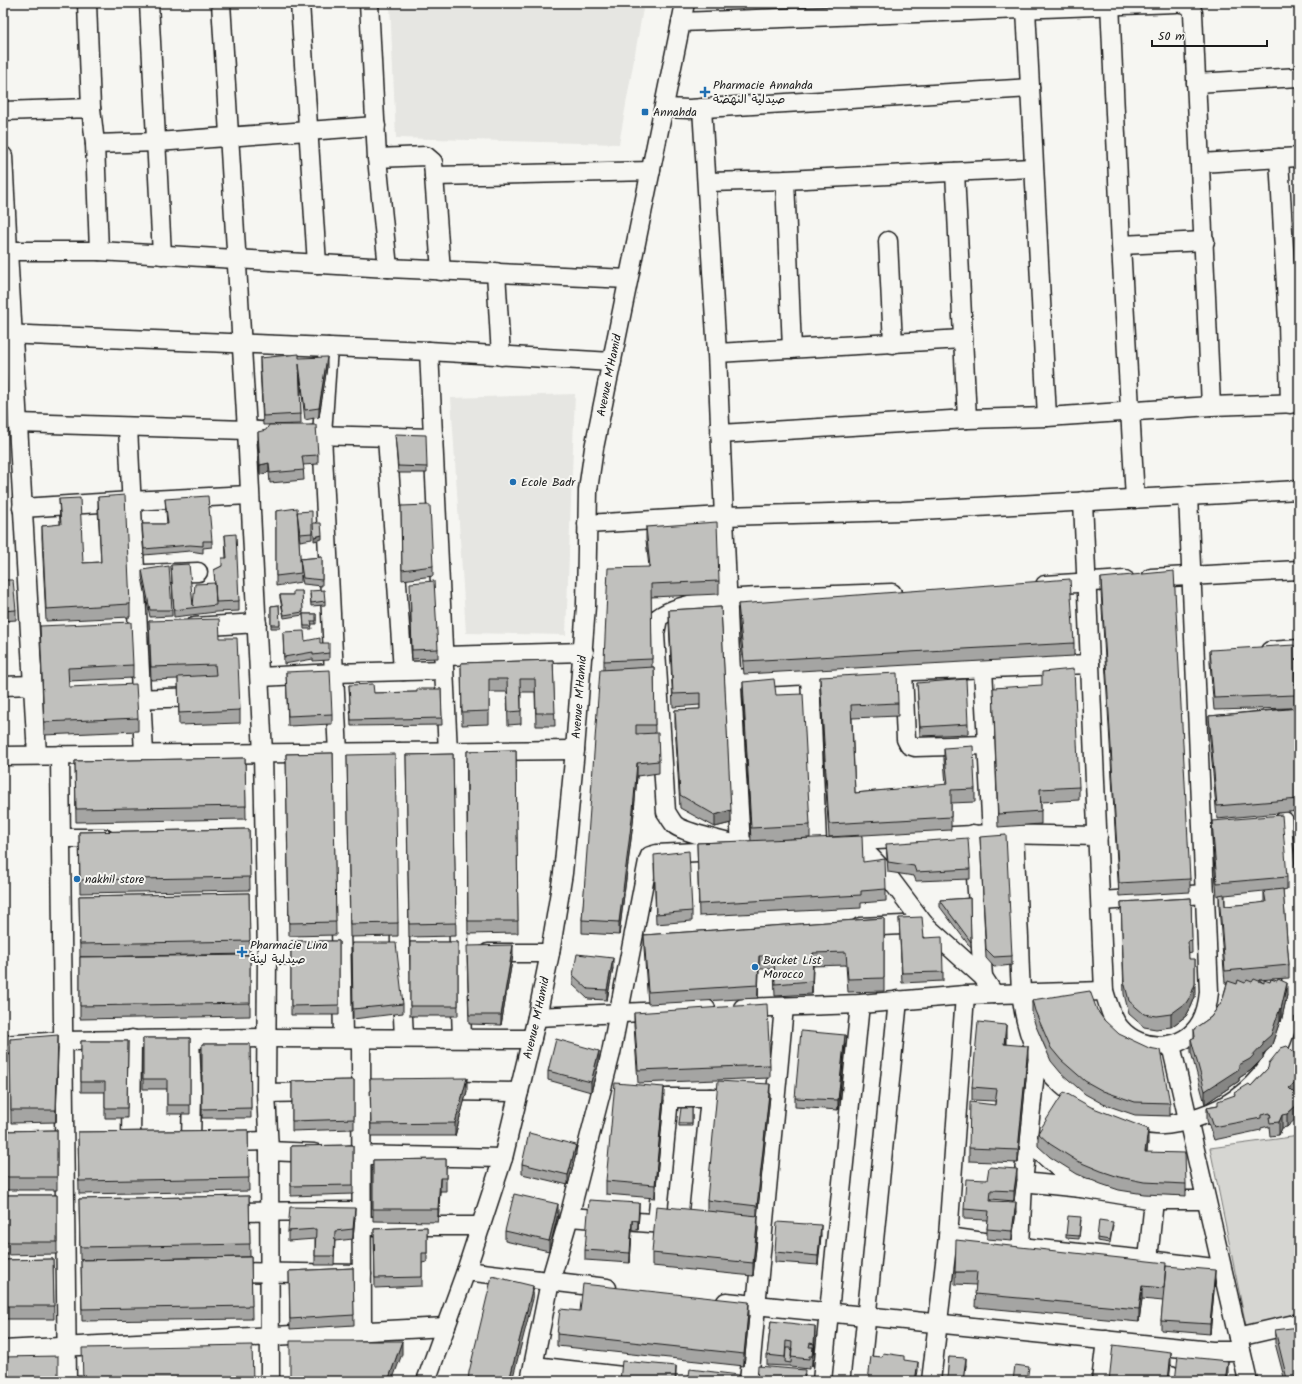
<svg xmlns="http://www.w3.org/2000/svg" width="1302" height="1384" viewBox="0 0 1302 1384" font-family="Kalam,'Playpen Sans Arabic',sans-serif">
  <rect width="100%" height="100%" fill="#f6f6f2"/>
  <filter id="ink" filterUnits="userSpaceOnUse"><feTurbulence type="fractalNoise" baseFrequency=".025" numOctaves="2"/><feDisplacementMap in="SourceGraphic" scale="8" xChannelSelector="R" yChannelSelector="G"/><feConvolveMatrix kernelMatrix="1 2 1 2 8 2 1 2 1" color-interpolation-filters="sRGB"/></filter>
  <g filter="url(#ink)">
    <path fill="#e6e6e2" d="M390,3H644L619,144L396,138Z
      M575,394L566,635L466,633L451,398Z"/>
    <path fill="#d6d6d2" stroke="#797977" d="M1299,1136V1313L1246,1326L1210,1148Z"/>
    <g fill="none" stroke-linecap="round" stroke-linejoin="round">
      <g stroke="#1c1c1c" stroke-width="21">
        <g id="minor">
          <path d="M87,3L91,108"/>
          <path d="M149,3L162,255"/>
          <path d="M221,3L247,430L263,754L267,955L266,1093L269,1151L270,1381"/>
          <path d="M300,3L317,264"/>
          <path d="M369,3L377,158L388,268"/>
          <path d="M1110,3L1121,245L1135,499"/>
          <path d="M1181,3C1188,4 1191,6 1193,13L1211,406"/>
          <path d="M1026,9L1047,417"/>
          <path d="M681,22L1176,3"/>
          <path d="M1196,83L1299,77"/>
          <path d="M665,108L689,109L1030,88"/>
          <path d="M702,108L717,353L729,635L741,846"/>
          <path d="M3,111L91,108L95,144"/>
          <path d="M3,156L8,251H99L388,268L628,279"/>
          <path d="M377,158L426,156L433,162L441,271"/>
          <path d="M1279,158L1288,322L1290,404"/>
          <path d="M1201,163L1299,157"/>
          <path d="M955,172L967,419"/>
          <path d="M434,176L651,171"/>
          <path d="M785,180L792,349"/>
          <path d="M707,182L785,180L1033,168"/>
          <path d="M888,241L893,344"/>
          <path d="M1121,245L1205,241"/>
          <path d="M8,251L37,755"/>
          <path d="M99,251L95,144L157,142L376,126"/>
          <path d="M496,272L501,356"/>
          <path d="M3,334L429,351L612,362"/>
          <path d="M328,347L322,435L338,753L343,1038"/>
          <path d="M429,351L448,752"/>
          <path d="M717,353L963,339"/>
          <path d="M18,423L247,430L286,433"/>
          <path d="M128,427L144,754"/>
          <path d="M720,434L967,419L1047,417L1211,406L1299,403"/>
          <path d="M311,435L434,438"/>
          <path d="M387,437L403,671"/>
          <path d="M1083,501L1104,991C1108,1003 1111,1018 1120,1028C1141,1053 1184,1052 1201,1022C1206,1013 1208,1002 1209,992L1188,495"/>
          <path d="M22,508L131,501L249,495"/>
          <path d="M587,524L723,516L902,511L1299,490"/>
          <path d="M144,574L198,572"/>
          <path d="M1151,578L1299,570"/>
          <path d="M1045,585L1125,580"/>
          <path d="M194,627L257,623"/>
          <path d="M1270,651L1299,649"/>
          <path d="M444,656L584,652"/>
          <path d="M983,669L992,834"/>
          <path d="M903,672L906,739L909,745L915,747L987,745"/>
          <path d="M810,675L817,843"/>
          <path d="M261,677L334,673L444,670"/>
          <path d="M732,679L810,675L1090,664"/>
          <path d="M3,686L33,685"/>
          <path d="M130,699L202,697"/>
          <path d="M399,752L400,954L404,1038"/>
          <path d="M457,752L459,954L462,1038"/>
          <path d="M60,755L67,1381"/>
          <path d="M3,756L575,750"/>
          <path d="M973,834L983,977"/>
          <path d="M1014,834C1016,868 1017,902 1019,937C1020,976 1019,1016 1037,1052C1049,1077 1072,1096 1095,1107C1114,1116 1135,1124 1156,1125C1172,1126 1186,1121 1201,1116C1256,1098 1290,1049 1292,991L1284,821"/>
          <path d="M61,838H104"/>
          <path d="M855,841L885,872L924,924L983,977L994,994"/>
          <path d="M839,842L992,834L1098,836"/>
          <path d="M748,846C737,846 683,832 675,825C672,822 669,816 666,812L655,634L658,618C687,595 769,597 806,596C835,595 863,594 892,593"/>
          <path d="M1101,901L1205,894"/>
          <path d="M860,927L924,924"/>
          <path d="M488,953H550"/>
          <path d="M267,955H314"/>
          <path d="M743,1008L860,1004L965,995L1104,991"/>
          <path d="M537,1017L706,1009"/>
          <path d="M361,1038L362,1331"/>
          <path d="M190,1039L192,1091L191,1142"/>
          <path d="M3,1045L63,1041L266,1038L532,1039"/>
          <path d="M1171,1045L1248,1381"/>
          <path d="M1037,1054L1023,1182L1081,1188L1154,1200H1206"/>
          <path d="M444,1091L519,1092"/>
          <path d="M266,1093L317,1092"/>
          <path d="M639,1098H741"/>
          <path d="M1028,1141L1081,1188"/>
          <path d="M224,1142L267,1141"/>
          <path d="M131,1143L132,1039"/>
          <path d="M269,1151L314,1153"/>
          <path d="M349,1155L503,1158"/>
          <path d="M226,1212L361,1211"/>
          <path d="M569,1217L678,1225"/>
          <path d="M657,1223L669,1098"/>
          <path d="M362,1226H481"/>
          <path d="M697,1227L710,1098"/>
          <path d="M948,1237L1020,1247L1148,1260L1154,1200"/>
          <path d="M1020,1247L1023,1182"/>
          <path d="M1148,1260L1222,1269"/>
          <path d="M466,1271L607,1288"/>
          <path d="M227,1272L362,1274"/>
          <path d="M726,1302L1212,1351H1241"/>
          <path d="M1238,1337L1299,1323"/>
          <path d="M3,1350L446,1327"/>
          <path d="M534,1366L666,1381"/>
          <path id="s1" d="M426,1381L466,1271L503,1158L537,1017L550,953L563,873L575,750L586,606L588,490L594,448L685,3"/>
          <path d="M530,1381L550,1282L569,1217L611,1053L648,861L650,856L657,854L698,852L716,840"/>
          <path d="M749,1381L784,1007"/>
          <path d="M822,1381L860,1004"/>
          <path d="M860,1381L898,1000"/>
          <path d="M931,1381L948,1237L965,995"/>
          <path d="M1101,1381L1106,1340"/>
          <path d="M1171,1381V1375"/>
        </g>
      </g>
      <use href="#minor" stroke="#f6f6f2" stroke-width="18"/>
    </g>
    <path fill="#a5a5a3" stroke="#1c1c1c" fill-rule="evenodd" d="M260,358H299L327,367L319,417L305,420L300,377L301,424L263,425L260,367Z
      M258,432L318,455V464L303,465L304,480L270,483L269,472L260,475L258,441Z
      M395,434L427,467V473H398Z
      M98,497L130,604V617L46,621L42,538V526L60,525L59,499L83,563L101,562L98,510Z
      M165,499L212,541V547L203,548V553L190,551L144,555L142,531V524H167Z
      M401,506L433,566V576L402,580Z
      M276,511L297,512L312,533V539L300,541L298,526L300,559L322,557V586L303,584L301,575V582L276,586Z
      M646,527L719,581V594L651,597L652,667H654L655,733L659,761V773L637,776L633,823L619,935L582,933V920L604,670V661L649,567L646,540Z
      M225,535L239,601V611L216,612L174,617L171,565L193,606L215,583L214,570L222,566L226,558Z
      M142,570L172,610V616L150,617L142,577Z
      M1101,578L1190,879V892L1119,896L1101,591Z
      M3,580L16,610V620L3,621Z
      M302,591L303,615L284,618L280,598V595H293Z
      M410,593L438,649V658L412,659Z
      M310,594L325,601V605L311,606Z
      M738,604L1074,643V656L744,674L738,616Z
      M279,605L280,628H271V606Z
      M721,607L731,823L715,827L680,808L675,723V710L700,709V705L673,707L669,623V610Z
      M303,614H316V624H311L312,629H304Z
      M149,621L220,638L240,710V723L179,725L178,679L151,680Z
      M40,626L133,665V678L69,681V687L138,718V731L44,735Z
      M283,632L305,641L320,643L329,653V660L313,661V659L284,664Z
      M1210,650L1295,695V708H1299V811L1217,819L1209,728V716L1292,708L1214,710L1210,663Z
      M553,660L555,726H536L535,692H521V724L508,725L507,692H489V724L462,725L461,663Z
      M286,672L332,714V724L288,726Z
      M820,677L898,703V716L852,718L855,793L946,785L944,760V748L975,789V802L951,803V830L829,837L820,690Z
      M743,682L776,695L810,825V838L777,840L863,862L886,889V901L861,903V908L699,916L697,843L751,841L743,695Z
      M917,683L968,724V734L920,736Z
      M349,685L374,693L417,692L441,689L442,725L351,726Z
      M993,688L1079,787V800L1041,802V824L998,827Z
      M516,750L518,933L468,934L467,751Z
      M333,753L336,935L289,936L286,754Z
      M453,754L456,936L409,937L406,755Z
      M347,755L398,923V936L350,937Z
      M245,758L246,819L76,822L75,761Z
      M1299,817V895H1297L1292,830V818Z
      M1212,821L1287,877V889L1283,890L1289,965V978L1271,979L1287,995L1281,1022L1280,1021L1271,1047L1263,1054V1058L1250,1071L1239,1078V1081L1205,1104L1191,1052V1039L1194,1038V1029L1211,1017L1222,1001L1227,983H1225L1219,907V895L1217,896L1212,834ZM1264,891V903L1225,906V895ZM1271,979L1270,982L1264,983L1259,980Z
      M249,829L250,890L80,893L79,832Z
      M980,837L1012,956V965L994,967L986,958Z
      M886,844L970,869V879L916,881L914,876L888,872Z
      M654,864L692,911V921L656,924Z
      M249,893L250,954L80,957L79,896Z
      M1299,895V955L1295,909V896Z
      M970,898L971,948L940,907V900Z
      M1191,898L1192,953L1188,954L1189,959L1195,997L1191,1007L1186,1016L1171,1027L1156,1029L1144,1027L1129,1014L1124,994L1121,902Z
      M884,918V991L848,992L846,965L813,966L812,994L775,996L774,969H759L758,998L648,1004L644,948V935Z
      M899,918L924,938L943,972V981L902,983Z
      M291,941H339V1015H291Z
      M410,942H458V1016H410Z
      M352,943L403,1004V1013L353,1019Z
      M250,955V1016L80,1019V957Z
      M513,955L501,1025L469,1024L467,956Z
      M613,968L607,1000L588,999L573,985V975Z
      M1032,1000L1097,1010L1104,1020L1170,1103V1116L1135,1115L1103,1104L1085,1094L1061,1073L1051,1061L1035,1024L1032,1013Z
      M634,1013L770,1065V1078L638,1083L634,1026Z
      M1295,1017H1299V1093L1296,1095L1287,1127L1282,1128L1279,1135L1270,1136L1269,1126L1261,1128V1130L1214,1140L1207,1120V1107L1218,1105L1251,1086L1268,1068L1298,1057L1295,1027Z
      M1006,1037V1044L1028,1058L1018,1163L969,1161V1148L995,1105V1101L972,1100V1087Z
      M143,1038H190V1114H167V1089H143Z
      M10,1039L58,1048L56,1122L11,1123Z
      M81,1041H128L127,1118H105V1092H81Z
      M202,1044H250L251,1118H202Z
      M845,1044L838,1110L795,1107V1098Z
      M599,1061L591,1092L548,1080V1071Z
      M370,1079L467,1091L455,1136H371Z
      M354,1080V1129L292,1131V1081Z
      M770,1096L757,1216L758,1229L753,1276L652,1266V1253L707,1211V1200Z
      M664,1100L655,1198L606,1194V1181Z
      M692,1108V1126H679V1123Z
      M57,1130V1190H3V1131Z
      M248,1130L249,1191L79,1194L78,1132Z
      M1038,1133L1148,1142L1147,1152L1186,1184V1196L1144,1194L1119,1190L1101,1184L1077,1174L1050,1157L1038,1146Z
      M353,1145V1194L291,1196V1146Z
      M576,1154L568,1185L522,1174V1164Z
      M446,1159V1191H440L438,1222L373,1221V1160Z
      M1017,1179L1014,1201L991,1199V1201L1016,1211L1012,1241L987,1239V1229L988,1220L964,1219V1209L987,1180Z
      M3,1195H57V1254L3,1255Z
      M249,1196L250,1257L80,1260L79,1199Z
      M639,1213L638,1230H632L630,1263L585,1260V1250Z
      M558,1214L549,1251L505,1241V1231Z
      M355,1217L353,1239L335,1241L334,1265H315V1239L288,1241V1231Z
      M1081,1220L1079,1239L1066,1238V1235Z
      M1113,1225L1110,1243L1097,1241V1238Z
      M427,1227V1262L422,1263V1286L375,1288L374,1229Z
      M821,1235L818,1265L775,1262V1252Z
      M251,1257L252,1319L82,1321L81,1260Z
      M53,1259L54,1319H3V1260Z
      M1166,1266L1215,1280L1210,1334L1161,1330V1321L1163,1301L1142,1299L1139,1322L975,1307L976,1285L955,1284V1272Z
      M353,1268L354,1325L290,1329L289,1271Z
      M580,1311L749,1315L744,1366L557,1346V1334Z
      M771,1321L815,1336L814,1354H813L812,1366H809V1369L791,1367V1366H785L767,1365V1355Z
      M1275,1330L1299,1381H1285L1275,1343Z
      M949,1357L966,1365L964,1381H947Z"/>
    <path fill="#868684" stroke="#1c1c1c" d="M327,357V367L319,417V408Z
      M269,463V472L260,475V465Z
      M322,535V539L314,541V537Z
      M637,763V776L633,823L619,935V922Z
      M731,810V823L715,827V815Z
      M513,945V955L501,1025V1015Z
      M813,953V966L812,994V981Z
      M759,956V969L758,998V985Z
      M613,958V968L607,1000V990Z
      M1195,959V997L1191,1007L1186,1016L1171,1027V1014Z
      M1287,983V995L1281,1022V1009Z
      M1280,1008V1021L1271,1047L1263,1054V1058L1250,1071L1239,1078V1081L1205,1104V1091L1239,1065L1263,1042Z
      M1006,1025V1037L1004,1056V1044Z
      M58,1035V1048L56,1122V1110Z
      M845,1035V1044L838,1110V1100Z
      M1028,1046V1058L1018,1163V1150Z
      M599,1051V1061L591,1092V1082Z
      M467,1078V1091L455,1136V1123Z
      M1299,1080V1093L1289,1100V1088Z
      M770,1084V1096L757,1219V1206Z
      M664,1087V1100L655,1198V1185Z
      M1299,1103V1116L1287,1127V1114Z
      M1282,1115V1128L1279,1135V1122Z
      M1148,1129V1142L1145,1165V1152Z
      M576,1145V1154L568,1185V1175Z
      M1017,1169V1179L1014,1201V1191Z
      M440,1178V1191L438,1222V1209Z
      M1016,1202V1211L1012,1241V1231Z
      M639,1203V1213L638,1230V1221Z
      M558,1204V1214L549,1251V1241Z
      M355,1208V1217L353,1239V1229Z
      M758,1216V1229L753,1276V1263Z
      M632,1220V1230L630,1263V1253Z
      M821,1225V1235L818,1265V1256Z
      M1215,1270V1280L1210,1334V1324Z
      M533,1286V1299L512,1381H509Z
      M1142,1286V1299L1139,1322V1309Z
      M749,1302V1315L744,1366V1354Z
      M815,1326V1336L814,1354V1344Z
      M402,1341V1354L392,1381H388Z
      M813,1347V1357L812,1366V1356Z
      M1171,1352V1364L1169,1381H1168Z
      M966,1358V1365L964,1381H963Z
      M1228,1361V1373L1227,1381H1225Z
      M918,1362V1371L916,1381H915Z
      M676,1366V1381H675Z
      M1299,1376V1381H1287V1379Z"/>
    <path fill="#c0c0bd" stroke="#1c1c1c" d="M299,354V358L327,357L319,408L305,410L299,364L301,414L263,416L260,358Z
      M269,425H316L318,455L302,456L304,470L270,473L269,463L260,465L258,432L266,430Z
      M395,434L426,435L427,467L398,466Z
      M125,495L130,604L46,609L42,526L61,524L59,499L80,498L83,563L101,562L98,497Z
      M208,496L212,541H203V546L190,545L144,549L142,524H168L165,499Z
      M430,505L433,566L402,570L401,506Z
      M297,508L301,573L276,576V511Z
      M312,511V533L300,534L297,512Z
      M717,522L719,581L651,584L652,659L604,661L608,568L650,567L646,527Z
      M313,523H321L322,535L314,537Z
      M236,534L239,601L216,602L214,570L222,566V558H227L225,535Z
      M322,557V580L303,578L300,559Z
      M189,564L193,606L195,584L215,583L216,605L174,610L171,565Z
      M169,566L172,610H150L142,570Z
      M1174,571L1190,879L1119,883L1101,578Z
      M1070,579L1074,643L744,661L738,604Z
      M3,580H13L16,610L3,611Z
      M434,581L438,649L412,650L410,583Z
      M324,590L325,601L311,603L310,591Z
      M293,591H302L303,612L284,615L280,595H293Z
      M279,605L280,625H271V606Z
      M721,607L731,810L715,815L680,795L675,710L700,709V693L673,694L669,610Z
      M303,614H316V621H311L312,626H304Z
      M219,619L220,638H237L240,710L179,713L178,677L216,675L215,665L151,667L149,621Z
      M131,622L133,665L68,668L69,687L136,684L138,718L44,722L40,626Z
      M304,631L305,641L320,638V643H329V653L313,655V652L284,657L283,632Z
      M1294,645L1295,695L1214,698L1210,650Z
      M553,660L555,713H536L535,679H520L521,711L508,712L507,679H489V711L462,712L461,663Z
      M654,667L655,725H636V734L658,733L659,761L637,763L633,810L619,922L582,920L600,670Z
      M1074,669L1079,787L1040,789L1041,811L998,814L993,688L1042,685V672Z
      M330,670L332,714L288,716L286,672Z
      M897,673L898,703L851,705L855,793L948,784L944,748L973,746L975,789L951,790V817L829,824L820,677Z
      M774,679L776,695L803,694L810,825L751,828L743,682Z
      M966,679L968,724L920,727L917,683Z
      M373,684L374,693L417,692V689H441L442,718L351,720L349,685Z
      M1299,708V799L1217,806L1209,716Z
      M516,750L518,921H468L467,751Z
      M333,753L336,922L289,923L286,754Z
      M395,754L398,923L350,924L347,755Z
      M453,754L456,923L409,924L406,755Z
      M245,758L246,806L76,809L75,761Z
      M1282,815L1287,877L1217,883L1212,821Z
      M1299,817V882H1297L1292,818Z
      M249,829L250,877L80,880L79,832Z
      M1006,835L1012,956L994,957L986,949L980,837Z
      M862,836L863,862L885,859L886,889L861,891V895L699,904L697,843Z
      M968,838L970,869L916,872L914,866L888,862L886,844Z
      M689,851L692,911L656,914L654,855Z
      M1283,889L1289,965L1225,971L1219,895L1224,894L1225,906L1258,903L1266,902L1264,891Z
      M249,893L250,941L80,944L79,896Z
      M1299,895V943L1295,896Z
      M970,898L971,942L940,900Z
      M1191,898L1192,940L1188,941L1189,959H1195V984L1191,995L1186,1003L1171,1014L1156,1016L1144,1014L1129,1001L1124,981L1121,902Z
      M922,917L924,938L942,937L943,972L902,973L899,918Z
      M884,918V978L848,979L846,952L813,953L812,981L775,984L774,956H759L758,985L648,992L644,935Z
      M291,941H339V1005L291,1006Z
      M410,942H458V1006H410Z
      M352,943H396L403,1004L353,1009Z
      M513,945L501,1015H469L467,946Z
      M577,954L613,958L607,990L588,989L573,975Z
      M250,955V1003L80,1006V957Z
      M1254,979L1264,983V980L1270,982L1271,979L1277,981L1278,979L1287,983L1281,1009L1280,1008L1271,1035L1263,1042V1045L1250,1059L1239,1065V1069L1205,1091L1191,1039L1195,1037L1194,1029L1211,1017L1222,1001L1228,981L1237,984L1238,980L1245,983L1247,980L1252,982Z
      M1090,991L1097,1010L1104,1020L1119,1034L1149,1048L1160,1050L1170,1103L1135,1102L1103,1091L1085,1081L1061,1060L1051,1048L1035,1011L1032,1000Z
      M767,1004L770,1065L638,1070L634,1013Z
      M1295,1017H1299V1053Z
      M978,1022L1006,1025L1004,1044L1028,1046L1018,1150L969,1148L970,1102L995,1105L997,1089L972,1087Z
      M801,1031L845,1035L838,1100L795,1098Z
      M58,1035L56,1110H11L10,1039Z
      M143,1038H190V1105H167V1079H143Z
      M556,1039L599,1051L591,1082L548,1071Z
      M81,1041H128L127,1108H105V1082H81Z
      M202,1044H250L251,1108L202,1109Z
      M1287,1046L1299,1058V1080L1289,1088L1299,1098V1103L1287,1114L1282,1115L1279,1122L1270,1123L1269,1117H1271L1270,1113L1261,1115V1118L1214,1127L1207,1107L1218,1105V1101L1235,1095L1234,1093L1249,1084L1251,1086L1268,1068L1269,1063L1281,1048Z
      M467,1078L455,1123L371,1124L370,1079Z
      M354,1080V1119L292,1121V1081Z
      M718,1081L770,1084L757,1206L707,1200Z
      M615,1083L664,1087L655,1185L606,1181Z
      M1064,1092L1091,1107L1148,1129L1145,1152L1185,1153L1186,1184L1144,1182L1119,1177L1101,1171L1077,1161L1050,1144L1038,1133Z
      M681,1108H692V1123H679Z
      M57,1130V1177H3V1131Z
      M248,1130L249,1178L79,1181L78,1132Z
      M529,1133L576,1145L568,1175L522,1164Z
      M353,1145V1185L291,1186V1146Z
      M446,1159V1178H440L438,1209H373V1160Z
      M989,1167L1017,1169L1014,1191L991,1190L990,1201L1016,1202L1012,1231L987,1229L989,1211L964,1209L966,1179L987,1180Z
      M514,1194L558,1204L549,1241L505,1231Z
      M3,1195H57V1242H3Z
      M249,1196L250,1244L80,1247L79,1199Z
      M589,1200L639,1203L638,1221L632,1220L630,1253L585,1250Z
      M656,1206L758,1216L753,1263L652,1253Z
      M290,1207L355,1208L353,1229L335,1231L334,1256H315L316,1229L288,1231Z
      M1068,1216L1081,1217L1079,1236L1066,1235Z
      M1099,1220L1113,1222L1110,1240L1097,1238Z
      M777,1222L821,1225L818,1256L775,1252Z
      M427,1227V1253H422V1277L375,1278L374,1229Z
      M956,1240L1166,1263L1164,1288L1142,1286L1139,1309L975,1294L977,1272H955Z
      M251,1257L252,1306L82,1309L81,1260Z
      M53,1259L54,1306H3V1260Z
      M1166,1266L1215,1270L1210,1324L1161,1321Z
      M353,1268L354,1315L290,1319L289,1271Z
      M492,1276L533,1286L509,1381H468L469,1372Z
      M583,1284L749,1302L744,1354L557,1334L560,1309L580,1311Z
      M771,1321L815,1326L814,1344L810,1343L809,1347H813L812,1356H809V1359L791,1357L792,1342L786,1341L785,1357L767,1355Z
      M1299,1327V1376L1287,1379L1275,1330Z
      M290,1341H402L388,1381H290Z
      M252,1345L253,1381H83L82,1348Z
      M1113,1345L1171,1352L1168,1381H1109Z
      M786,1348H792L791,1363L785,1362Z
      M883,1353L904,1356V1360L918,1362L915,1381H868L871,1356L882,1357Z
      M58,1356V1381H3V1357Z
      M1178,1356L1228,1361L1225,1381H1175Z
      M949,1357L966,1358L963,1381L947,1379Z
      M622,1361L676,1366L675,1381H620Z
      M1015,1365L1029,1367L1027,1381H1013Z
      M758,1366L805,1370L804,1381H757Z
      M690,1369L739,1375V1381H688Z"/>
  </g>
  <g fill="#1f6fb2" stroke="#f6f6f2" stroke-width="1.5">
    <path d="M703 86h4v4h4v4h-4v4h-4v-4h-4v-4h4z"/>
    <rect x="641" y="108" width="8" height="8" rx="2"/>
    <circle cx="513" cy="482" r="4"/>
    <circle cx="77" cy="879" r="4"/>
    <path d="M240 946h4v4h4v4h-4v4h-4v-4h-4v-4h4z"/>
    <circle cx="755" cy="967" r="4"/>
  </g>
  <g text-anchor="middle" stroke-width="4" stroke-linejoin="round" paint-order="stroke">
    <g font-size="12" fill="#1c1c1c" stroke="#f6f6f2" text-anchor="start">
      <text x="713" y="89">Pharmacie Annahda<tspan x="713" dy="14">صيدلية النهضة</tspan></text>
      <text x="653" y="116">Annahda</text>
      <text x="521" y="486">Ecole Badr</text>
      <text x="85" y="883">nakhil store</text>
      <text x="250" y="949">Pharmacie Lina<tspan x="250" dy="14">صيدلية لينة</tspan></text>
      <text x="763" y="964">Bucket List<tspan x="763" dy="14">Morocco</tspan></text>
    </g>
    <g font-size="12" fill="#1c1c1c" stroke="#f6f6f2">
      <text dy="4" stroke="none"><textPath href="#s1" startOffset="1028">Avenue M'Hamid</textPath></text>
      <text dy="4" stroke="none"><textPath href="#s1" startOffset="704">Avenue M'Hamid</textPath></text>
      <text dy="4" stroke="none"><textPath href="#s1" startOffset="380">Avenue M'Hamid</textPath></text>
    </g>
  </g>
  <rect width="1302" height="1384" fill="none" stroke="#f6f6f2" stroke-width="16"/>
  <rect x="8" y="8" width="1286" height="1368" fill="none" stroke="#1c1c1c" stroke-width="1.5" filter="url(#ink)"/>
  <path d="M1152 40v6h115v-6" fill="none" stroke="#1c1c1c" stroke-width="2"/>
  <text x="1158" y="40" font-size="12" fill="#1c1c1c" stroke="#f6f6f2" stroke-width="3" paint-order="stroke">50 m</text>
</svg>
